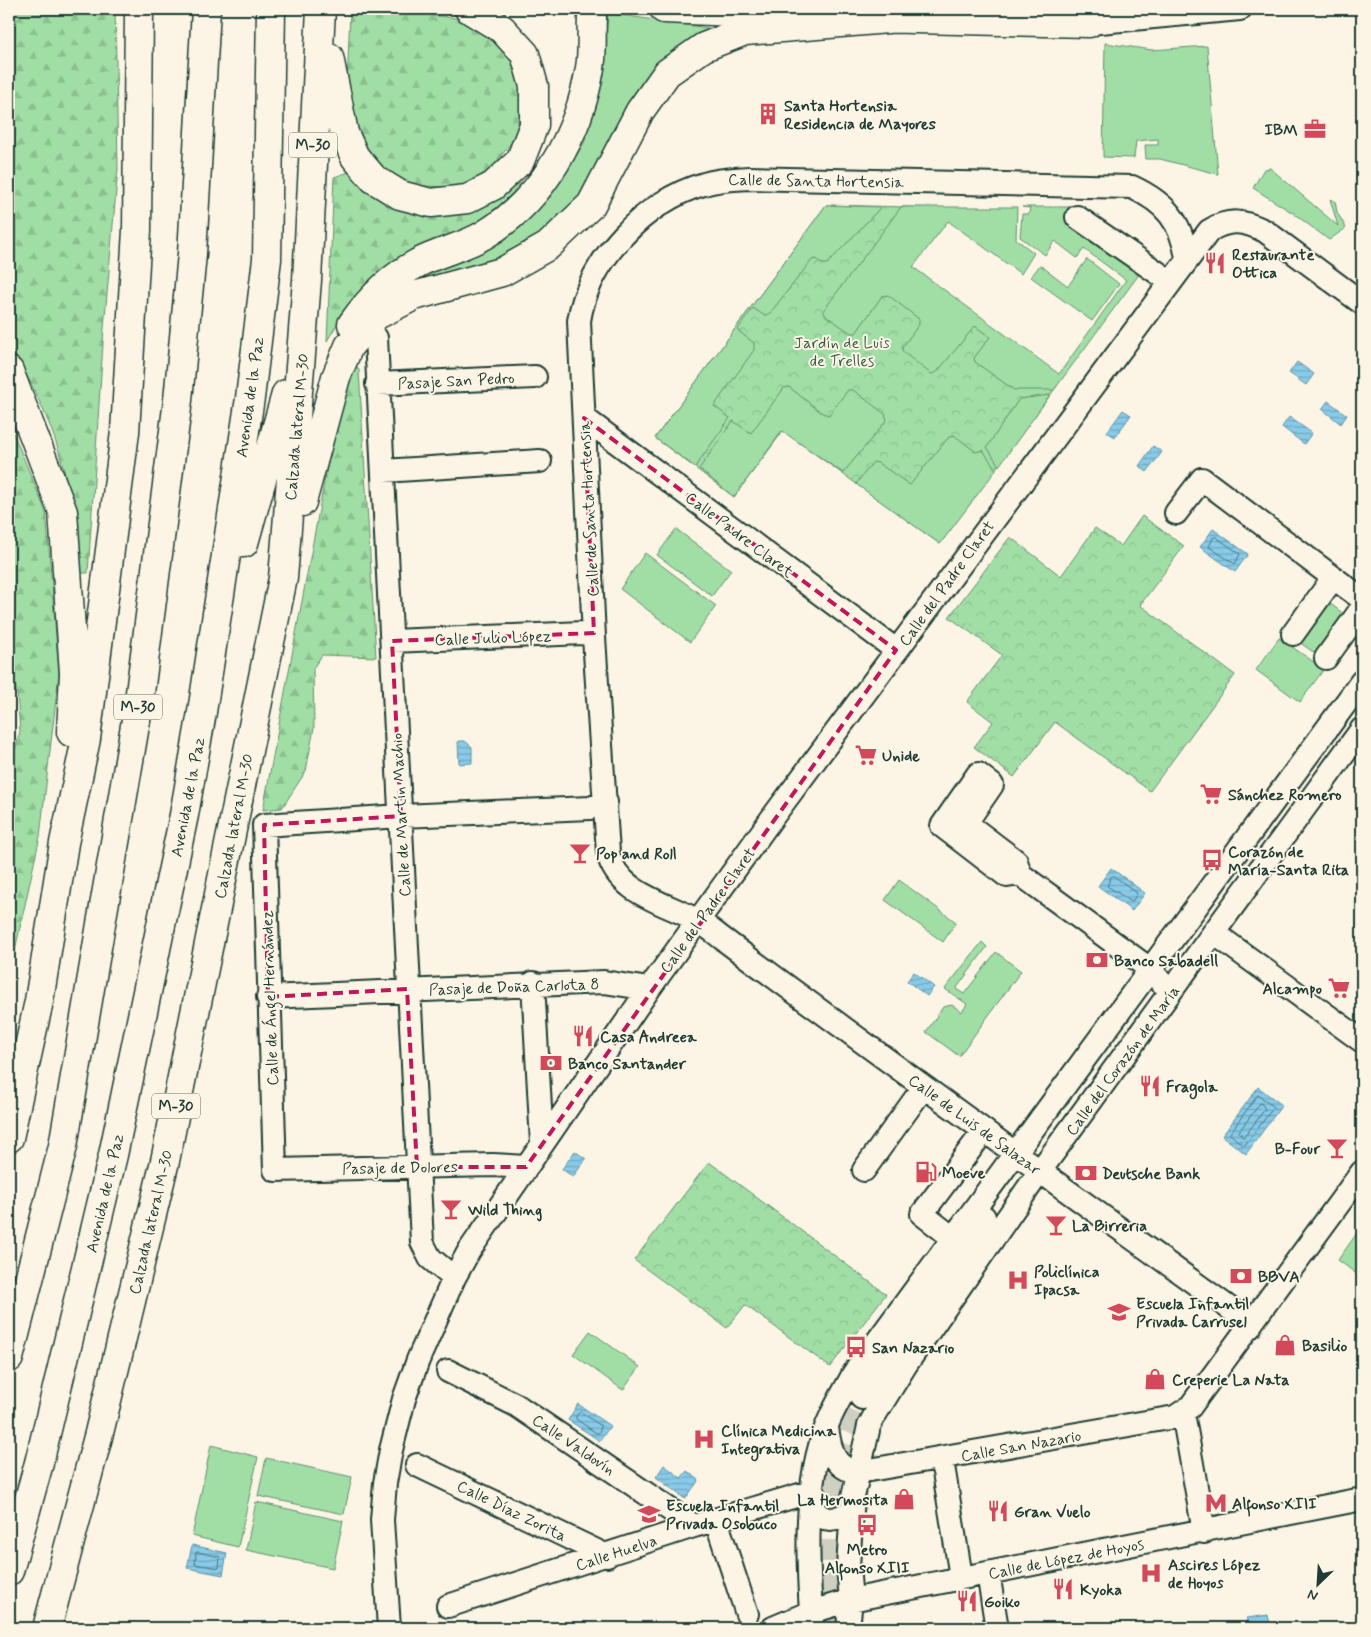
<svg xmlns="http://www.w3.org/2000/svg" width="1371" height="1637" viewBox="0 0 1371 1637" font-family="Mynerve,sans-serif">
  <defs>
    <pattern id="forest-firs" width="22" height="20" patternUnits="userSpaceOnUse" patternTransform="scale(1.25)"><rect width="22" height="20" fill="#a1dea5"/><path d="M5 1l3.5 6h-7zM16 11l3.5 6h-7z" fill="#8abf8f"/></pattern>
    <pattern id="park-crowns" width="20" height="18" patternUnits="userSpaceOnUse" patternTransform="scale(1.25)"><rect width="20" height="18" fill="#a1dea5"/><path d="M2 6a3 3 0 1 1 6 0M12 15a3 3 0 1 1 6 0" fill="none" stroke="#8abf8f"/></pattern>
    <pattern id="water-rules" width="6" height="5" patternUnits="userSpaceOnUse" patternTransform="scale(1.25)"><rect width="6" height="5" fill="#88cbe9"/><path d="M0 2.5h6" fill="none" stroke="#6fa6be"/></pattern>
  </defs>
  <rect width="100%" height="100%" fill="#fcf5e5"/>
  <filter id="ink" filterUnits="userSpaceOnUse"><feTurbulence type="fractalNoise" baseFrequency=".02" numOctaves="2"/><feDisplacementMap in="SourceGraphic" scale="10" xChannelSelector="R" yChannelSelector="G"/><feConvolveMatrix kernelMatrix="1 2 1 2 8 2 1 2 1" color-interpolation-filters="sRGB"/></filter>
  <g filter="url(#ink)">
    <path fill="url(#forest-firs)" stroke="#608e6c" d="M9,9H115L118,168L104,328L88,573H80C75,533 71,491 59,452C49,418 28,375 9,345Z
      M350,12L417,13L462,19L491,33L511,55L523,96L515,138L491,169L461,187L415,186L383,170L355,132L347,86Z
      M349,172L368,190L494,197L526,180L500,205L473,226L386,269L353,298L327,341L334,177Z
      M354,362L359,370L376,657L322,655L313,668L314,728L306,771L282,808L263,810L333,435Z
      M9,423L46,512L59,674L40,836L9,978V774L20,731L17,693L9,656Z"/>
    <path fill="url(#park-crowns)" stroke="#608e6c" d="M826,205L948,208L901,271L1057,386L940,544L783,431L734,497L655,438Z
      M1142,516L1184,546L1140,605L1235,675L1150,791L1055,722L1014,777L974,747L993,722L967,702L1002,655L949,617L1010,537L1061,576L1095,528L1121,546Z
      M709,1162L886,1294L830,1367L745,1305L727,1328L634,1260Z"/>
    <path fill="#a1dea5" stroke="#608e6c" d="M608,13L721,30L555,227L512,256L388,296L422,274L503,237L549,198L584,143L603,72Z
      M1105,43L1152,50L1207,46L1218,174L1160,159H1146L1145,145H1158V139L1136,141L1134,158L1103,157Z
      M1270,168L1338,226L1330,199L1335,201L1337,212L1346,228L1329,240L1293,213L1253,188L1264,169Z
      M826,205L881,207L827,264H822L816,259L812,260L770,313L765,316L753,308L737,330L754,343V350L714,406L730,418L695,467L655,438Z
      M901,207H1017L1016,239L1034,253L1021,274L948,221L913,267L1059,374L1126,280L1084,249L1077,258L1055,241L1045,255L1020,237L1022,214H1029L1030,208L1022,207H1086L1074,219L1143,269L1054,390H1014L975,362L974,358L990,337L975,326L937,372L931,374L903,352L902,348L919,324V319L888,295L882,296L856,333H851L826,316L823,311Z
      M1087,259L1119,284L1092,321L1031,277L1040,265L1068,286Z
      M789,387L822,413L829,415L848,390H853L885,414L887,420L843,473L782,431L734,497L699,469L733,421L751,433L784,388Z
      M1050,395L999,466L987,447L1019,399Z
      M954,435L976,452L983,450L996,470L940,544L856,484L873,462L878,463L910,485L948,438Z
      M676,529L731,570L712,596L657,555Z
      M645,553L716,606L690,642L620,589Z
      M1324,599L1349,618L1320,657L1295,639Z
      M1279,638L1324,669L1300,702L1256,670Z
      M899,880L956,922L943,942L885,900Z
      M982,942L987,947L956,989L964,994L996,952L1021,971L959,1056L926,1032L943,1007L952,1005L962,1012L967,1004L945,989Z
      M1362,1226V1278L1338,1260Z
      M590,1331L640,1367L623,1390L573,1354Z
      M211,1445L258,1457L238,1547L192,1536Z
      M266,1458L352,1477L344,1514L258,1496Z
      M256,1502L343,1521L333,1568L246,1550Z"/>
    <path fill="url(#water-rules)" stroke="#5e92a1" d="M1297,362L1314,374L1306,385L1289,373Z
      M1328,401L1347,415L1341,424L1322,409Z
      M1123,410L1131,415L1115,437L1107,432Z
      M1289,417L1312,433L1304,444L1282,427Z
      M1153,446L1162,452L1147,472L1139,466Z
      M1213,529L1248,554L1235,572L1200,547Z
      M458,741H465L472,747V763L459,764Z
      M1111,868L1145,893L1132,911L1098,886Z
      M914,972L934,987L927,996L907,981Z
      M1258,1087L1282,1105L1246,1154L1222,1136Z
      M575,1151L586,1159L573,1177L562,1169Z
      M578,1404L610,1426L600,1441L568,1420Z
      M664,1465L681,1478L687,1471L699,1480L685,1499L656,1477Z
      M192,1545L227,1553L223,1575L187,1568Z
      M1268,1615L1271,1628H1238L1237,1624L1248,1623L1247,1618Z"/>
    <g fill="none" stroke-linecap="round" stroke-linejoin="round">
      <path stroke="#49767c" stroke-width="1" d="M1216,537L1240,554L1235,564L1209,547L1213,538Z
        M1114,876L1137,893L1132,902L1107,886L1111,877Z
        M1258,1095L1274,1107L1244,1146L1230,1134Z
        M1261,1103L1265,1109L1245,1136L1242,1137L1239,1132Z
        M581,1412L601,1426L599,1433H596L576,1419V1416Z
        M198,1552L220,1557L219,1568L195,1564L196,1553Z"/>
      <path stroke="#d0d0c2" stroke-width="22" stroke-dasharray="22 11" stroke-linecap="butt" d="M829,1628L832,1477L847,1431L862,1398"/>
      <g stroke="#1f3d34" stroke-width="26">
        <path id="minor" d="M1089,23L1240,9
          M1077,217L1171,282
          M1187,258C1181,221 1166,203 1132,187L749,178C734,179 719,179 704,184C646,200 588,260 579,321L594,637L608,853C617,894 667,903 698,921C707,926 715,933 723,939C892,1065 1062,1187 1232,1310L1250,1327
          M376,338L422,1242L430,1258L454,1278
          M377,384L535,377
          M584,418L896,650
          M383,471L540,461
          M1176,513L1202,479L1362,599
          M1293,634L1333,578
          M392,641L583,633L594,637
          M1326,658L1362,608
          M1020,874L1007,876L942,826L978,774L992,785L966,823L1016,861L1020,874L1151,970L1161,982
          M1214,933L1362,1041
          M533,983L542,1143
          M268,997L604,982L649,989
          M526,1167L493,1165L275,1170L264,825L401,816L590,808L606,802
          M864,1170L923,1088
          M953,1238L922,1214L984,1131
          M448,1371L516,1405L694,1526
          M862,1398L897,1342L976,1232L984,1217
          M1183,1413L1204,1532
          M827,1428C830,1448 833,1469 858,1472L1175,1417L1190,1407L1362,1172
          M940,1459L944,1472L961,1577
          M417,1465L607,1556
          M811,1504C820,1524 837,1522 852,1509
          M716,1520L747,1614
          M988,1573L997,1628
          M448,1606L694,1526L813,1491
          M389,1628L382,1520L385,1483L391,1450L404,1399L418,1360L454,1278L469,1251L649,989L772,818L1209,231C1229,218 1245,221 1265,231L1362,303
          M773,1628L811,1612L851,1600L1362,1499
          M812,1628C808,1569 804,1503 820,1446C827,1419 841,1397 854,1373L1362,681
          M848,1628L851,1600L848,1566L853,1497L869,1426L876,1413L907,1363L1040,1171L1362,729"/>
      </g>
      <g stroke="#1f3d34" stroke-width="31">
        <path id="highway" d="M664,9L780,14
          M870,18L1089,23
          M329,57L344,133L355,157L374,179L400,195L431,203L467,199L493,186L520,161L534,125V86L525,54L502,29L469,9
          M352,324C369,300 391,277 418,263C439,252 464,247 484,235C543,200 579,134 590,68C593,52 591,34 592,18
          M9,371L63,512L74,673L71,732
          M302,502L336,377L349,346L375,316L414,296L502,272L548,246L591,205L640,111L667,73L704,47L745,31L888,19
          M244,543L286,394
          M9,1138L39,1001L64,843L86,739L125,432L137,230L139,9
          M9,1358L63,1146L138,708L178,400L192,254L206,9
          M9,1571L39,1463L113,1155L184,815L202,712L250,398L267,259L271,9
          M47,1628L99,1433L165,1161L283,578L307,280L321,9"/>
      </g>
      <use href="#minor" stroke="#fcf5e5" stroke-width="22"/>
      <use href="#highway" stroke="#fcf5e5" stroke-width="28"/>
    </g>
  </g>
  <path fill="none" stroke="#c2185b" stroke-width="4" stroke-dasharray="10 6" stroke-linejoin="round" d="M584,418L896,650L526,1167H417L407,989L268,997L264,825L401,816L392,641L594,633Z"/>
  <defs>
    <g id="building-bare" transform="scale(1.725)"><path d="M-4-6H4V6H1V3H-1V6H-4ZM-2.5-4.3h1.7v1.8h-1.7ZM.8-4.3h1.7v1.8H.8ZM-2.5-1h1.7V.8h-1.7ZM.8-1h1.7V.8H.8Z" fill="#d1495b" stroke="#fcf5e5" stroke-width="2.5" paint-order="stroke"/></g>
    <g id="office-bare" transform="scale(1.725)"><path d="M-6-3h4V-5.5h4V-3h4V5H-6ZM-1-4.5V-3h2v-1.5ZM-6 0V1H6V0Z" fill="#d1495b" stroke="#fcf5e5" stroke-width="2.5" paint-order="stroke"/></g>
    <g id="restaurant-bare" transform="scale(1.725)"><path d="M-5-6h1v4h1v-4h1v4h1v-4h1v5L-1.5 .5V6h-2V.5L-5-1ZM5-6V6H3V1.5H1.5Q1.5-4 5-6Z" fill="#d1495b" stroke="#fcf5e5" stroke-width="2.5" paint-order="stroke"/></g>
    <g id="supermarket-bare" transform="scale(1.725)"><path d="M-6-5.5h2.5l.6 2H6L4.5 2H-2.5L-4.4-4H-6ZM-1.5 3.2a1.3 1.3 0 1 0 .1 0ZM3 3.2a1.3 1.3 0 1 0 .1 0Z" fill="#d1495b" stroke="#fcf5e5" stroke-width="2.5" paint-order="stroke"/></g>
    <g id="bar-bare" transform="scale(1.725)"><path d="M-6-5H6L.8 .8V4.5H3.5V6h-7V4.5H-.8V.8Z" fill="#d1495b" stroke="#fcf5e5" stroke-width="2.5" paint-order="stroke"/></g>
    <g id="bus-bare" transform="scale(1.725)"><path d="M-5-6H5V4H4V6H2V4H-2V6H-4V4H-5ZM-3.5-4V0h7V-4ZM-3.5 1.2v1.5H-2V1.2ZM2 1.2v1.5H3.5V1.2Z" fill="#d1495b" stroke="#fcf5e5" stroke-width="2.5" paint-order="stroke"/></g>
    <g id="bank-bare" transform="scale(1.725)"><path d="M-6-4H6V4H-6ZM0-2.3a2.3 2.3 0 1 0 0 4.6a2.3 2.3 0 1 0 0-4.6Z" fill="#d1495b" stroke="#fcf5e5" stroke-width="2.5" paint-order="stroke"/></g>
    <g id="fuel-bare" transform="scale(1.725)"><path d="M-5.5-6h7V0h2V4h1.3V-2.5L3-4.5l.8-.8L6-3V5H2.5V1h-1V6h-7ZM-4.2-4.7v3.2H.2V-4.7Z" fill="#d1495b" stroke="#fcf5e5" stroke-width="2.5" paint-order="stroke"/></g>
    <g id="hospital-bare" transform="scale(1.725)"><path d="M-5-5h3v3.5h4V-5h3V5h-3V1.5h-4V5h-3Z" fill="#d1495b" stroke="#fcf5e5" stroke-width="2.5" paint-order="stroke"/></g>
    <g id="school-bare" transform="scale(1.725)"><path d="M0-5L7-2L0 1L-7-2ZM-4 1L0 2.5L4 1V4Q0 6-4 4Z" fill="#d1495b" stroke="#fcf5e5" stroke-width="2.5" paint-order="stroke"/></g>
    <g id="shop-bare" transform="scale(1.725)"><path d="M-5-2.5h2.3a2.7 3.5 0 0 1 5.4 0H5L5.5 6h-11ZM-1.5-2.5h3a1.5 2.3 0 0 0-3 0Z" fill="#d1495b" stroke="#fcf5e5" stroke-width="2.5" paint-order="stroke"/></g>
    <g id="metro-bare" transform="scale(1.725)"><path d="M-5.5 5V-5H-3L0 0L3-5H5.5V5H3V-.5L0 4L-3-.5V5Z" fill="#d1495b" stroke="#fcf5e5" stroke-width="2.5" paint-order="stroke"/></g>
  </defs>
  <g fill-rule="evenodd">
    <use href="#building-bare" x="768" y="114"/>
    <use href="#office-bare" x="1315" y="129"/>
    <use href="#restaurant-bare" x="1215" y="263"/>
    <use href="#supermarket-bare" x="866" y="755"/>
    <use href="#supermarket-bare" x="1211" y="794"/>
    <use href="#bar-bare" x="580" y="853"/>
    <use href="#bus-bare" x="1212" y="860"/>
    <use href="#bank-bare" x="1097" y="960"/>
    <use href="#supermarket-bare" x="1339" y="988"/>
    <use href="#restaurant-bare" x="583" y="1036"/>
    <use href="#bank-bare" x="551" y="1063"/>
    <use href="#restaurant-bare" x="1150" y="1086"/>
    <use href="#bar-bare" x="1337" y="1148"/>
    <use href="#fuel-bare" x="926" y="1172"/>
    <use href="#bank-bare" x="1086" y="1173"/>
    <use href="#bar-bare" x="451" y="1209"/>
    <use href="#bar-bare" x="1056" y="1225"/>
    <use href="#bank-bare" x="1241" y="1276"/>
    <use href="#hospital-bare" x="1018" y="1280"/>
    <use href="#school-bare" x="1119" y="1312"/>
    <use href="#shop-bare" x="1285" y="1345"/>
    <use href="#bus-bare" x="856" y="1347"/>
    <use href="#shop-bare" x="1155" y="1379"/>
    <use href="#hospital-bare" x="704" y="1439"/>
    <use href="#shop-bare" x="904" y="1499"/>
    <use href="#metro-bare" x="1216" y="1503"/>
    <use href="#restaurant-bare" x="998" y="1511"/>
    <use href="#school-bare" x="649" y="1514"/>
    <use href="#bus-bare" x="867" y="1525"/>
    <use href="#hospital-bare" x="1151" y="1573"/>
    <use href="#restaurant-bare" x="1063" y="1589"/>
    <use href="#restaurant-bare" x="967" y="1601"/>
  </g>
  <g text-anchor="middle" stroke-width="4" stroke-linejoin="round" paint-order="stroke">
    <g fill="#fcf5e5" stroke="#617469" stroke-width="1">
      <rect x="289" y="132.5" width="48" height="25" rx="4"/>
      <rect x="114" y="694.5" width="48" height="25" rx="4"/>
      <rect x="152" y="1093.5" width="48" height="25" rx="4"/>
    </g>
    <g font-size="15" font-weight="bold" fill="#1f3d34">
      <text x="313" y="150">M-30</text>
      <text x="138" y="712">M-30</text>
      <text x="176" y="1111">M-30</text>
    </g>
    <g font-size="16" font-weight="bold" fill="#1f3d34" stroke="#fcf5e5" text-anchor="start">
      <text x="784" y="111">Santa Hortensia<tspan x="784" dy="18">Residencia de Mayores</tspan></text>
      <text x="1298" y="135" text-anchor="end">IBM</text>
      <text x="1232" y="260">Restaurante<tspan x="1232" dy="18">Ottica</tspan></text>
      <text x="882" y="761">Unide</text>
      <text x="1228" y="800">Sánchez Romero</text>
      <text x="1228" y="857">Corazón de<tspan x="1228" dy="18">María-Santa Rita</tspan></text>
      <text x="596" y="859">Pop and Roll</text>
      <text x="1114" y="966">Banco Sabadell</text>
      <text x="1322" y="994" text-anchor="end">Alcampo</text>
      <text x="600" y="1042">Casa Andreea</text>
      <text x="568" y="1069">Banco Santander</text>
      <text x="1166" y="1092">Fragola</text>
      <text x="1320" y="1154" text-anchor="end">B-Four</text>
      <text x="942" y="1178">Moeve</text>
      <text x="1102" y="1179">Deutsche Bank</text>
      <text x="468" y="1215">Wild Thing</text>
      <text x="1072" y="1231">La Birreria</text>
      <text x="1034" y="1277">Policlínica<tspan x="1034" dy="18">Ipacsa</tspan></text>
      <text x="1258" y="1282">BBVA</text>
      <text x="1136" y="1309">Escuela Infantil<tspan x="1136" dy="18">Privada Carrusel</tspan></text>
      <text x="1302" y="1351">Basilio</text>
      <text x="872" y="1353">San Nazario</text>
      <text x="1172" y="1385">Creperie La Nata</text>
      <text x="721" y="1436">Clínica Medicina<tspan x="721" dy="18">Integrativa</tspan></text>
      <text x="888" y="1505" text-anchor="end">La Hermosita</text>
      <text x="1232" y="1509">Alfonso XIII</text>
      <text x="666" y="1511">Escuela Infantil<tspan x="666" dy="18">Privada Osobuco</tspan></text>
      <text x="1014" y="1517">Gran Vuelo</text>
      <text x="867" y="1555" text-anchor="middle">Metro<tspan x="867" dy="18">Alfonso XIII</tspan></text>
      <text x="1168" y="1570">Ascires López<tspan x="1168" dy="18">de Hoyos</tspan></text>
      <text x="1080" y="1595">Kyoka</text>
      <text x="984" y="1607">Goiko</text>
    </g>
    <g font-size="16" fill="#1f3d34" stroke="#fcf5e5">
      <text transform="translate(816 180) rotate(1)" y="6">Calle de Santa Hortensia</text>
      <text transform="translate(456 380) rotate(-3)" y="6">Pasaje San Pedro</text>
      <text transform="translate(249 397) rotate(-82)" y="6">Avenida de la Paz</text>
      <text transform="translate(296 427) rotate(-85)" y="6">Calzada lateral M-30</text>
      <text transform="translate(588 509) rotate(-93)" y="6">Calle de Santa Hortensia</text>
      <text transform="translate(740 534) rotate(37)" y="6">Calle Padre Claret</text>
      <text transform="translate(946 583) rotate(-54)" y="6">Calle del Padre Claret</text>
      <text transform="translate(493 637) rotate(-2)" y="6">Calle Julio López</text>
      <text transform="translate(187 797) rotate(-79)" y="6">Avenida de la Paz</text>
      <text transform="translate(400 815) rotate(-93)" y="6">Calle de Martín Machio</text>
      <text transform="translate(233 826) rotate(-79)" y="6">Calzada lateral M-30</text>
      <text transform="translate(707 910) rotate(-54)" y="6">Calle del Padre Claret</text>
      <text transform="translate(514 986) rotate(-2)" y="6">Pasaje de Doña Carlota 8</text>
      <text transform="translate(269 998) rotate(-92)" y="6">Calle de Ángel Hernández</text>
      <text transform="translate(1122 1060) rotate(-54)" y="6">Calle del Corazón de María</text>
      <text transform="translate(975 1124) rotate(36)" y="6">Calle de Luis de Salazar</text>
      <text transform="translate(400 1167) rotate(-1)" y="6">Pasaje de Dolores</text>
      <text transform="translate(104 1193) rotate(-77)" y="6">Avenida de la Paz</text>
      <text transform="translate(150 1222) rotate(-77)" y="6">Calzada lateral M-30</text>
      <text transform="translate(574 1444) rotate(34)" y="6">Calle Valdovín</text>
      <text transform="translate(1021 1445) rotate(-10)" y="6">Calle San Nazario</text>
      <text transform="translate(512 1510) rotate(26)" y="6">Calle Díaz Zorita</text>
      <text transform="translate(616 1552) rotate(-18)" y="6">Calle Huelva</text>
      <text transform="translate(1066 1558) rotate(-11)" y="6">Calle de López de Hoyos</text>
    </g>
    <g font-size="16" fill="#395d4b" stroke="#fcf5e5">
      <text x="842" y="348">Jardín de Luis<tspan x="842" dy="18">de Trelles</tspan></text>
    </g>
  </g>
  <rect width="1371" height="1637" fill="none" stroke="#fcf5e5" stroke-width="30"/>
  <rect x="15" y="15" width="1341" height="1607" fill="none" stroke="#1f3d34" stroke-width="2" filter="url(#ink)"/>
  <g transform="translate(1318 1584) rotate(205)" stroke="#fcf5e5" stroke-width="4" paint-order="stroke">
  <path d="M0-4L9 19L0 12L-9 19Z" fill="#1f3d34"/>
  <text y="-8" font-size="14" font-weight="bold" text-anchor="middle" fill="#1f3d34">N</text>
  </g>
</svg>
